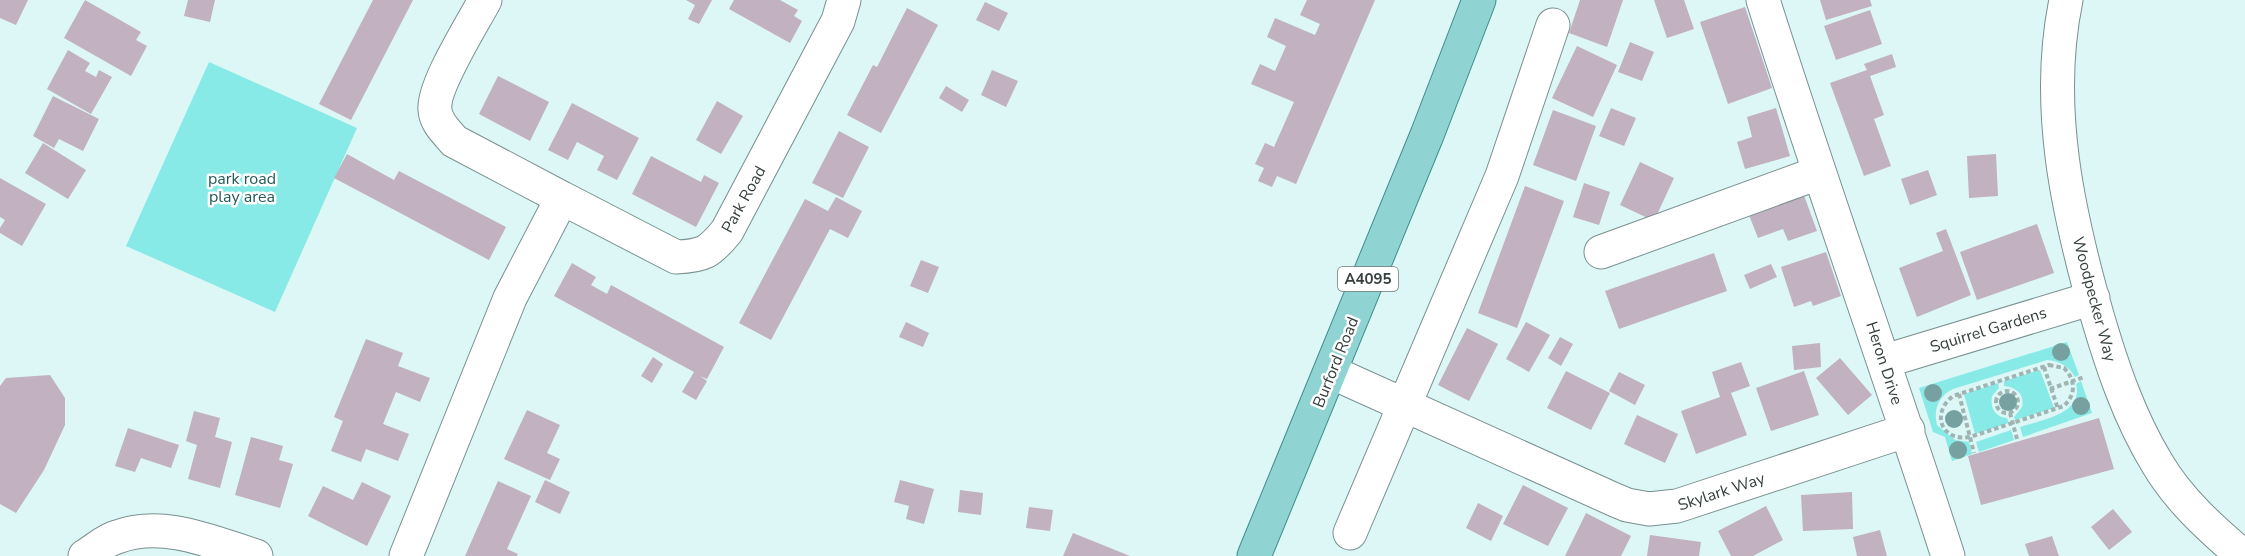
<svg xmlns="http://www.w3.org/2000/svg" width="2245" height="556" viewBox="0 0 2245 556" font-family="'Nunito Sans',sans-serif">
  <rect width="100%" height="100%" fill="#dcf7f5"/>
  <path fill="#87eae7" d="M209,62L357,128L275,312L126,246Z
    M2067,342L2079,375L2075,377C2069,366 2059,361 2047,360L1953,389C1939,396 1933,409 1937,425L1955,440L1969,442L1972,454L1952,461L1945,437L1933,432L1919,388Z
    M2040,370L2054,408L2015,420L2014,417L2022,407C2025,394 2016,387 2004,386V381Z
    M2081,381L2092,413L2023,437L2020,427C2041,420 2084,414 2076,384Z
    M1998,383L1999,388L1992,396C1990,408 1995,417 2007,418L2009,423L1975,434L1964,394Z
    M2011,430L2014,440L1979,452L1976,442Z"/>
  <path fill="#c2b1c0" d="M0,0H28L16,25L0,18Z
    M85,0L141,32L136,40L147,46L131,76L64,38Z
    M188,0H215L210,22L184,16Z
    M373,0H413L351,120L319,104Z
    M686,0H712L699,24L688,19L695,5Z
    M734,0H780L798,10L794,16L802,21L790,43L729,9Z
    M1307,0H1375L1296,184L1277,176L1272,187L1258,181L1264,168L1255,164L1265,143L1274,147L1294,102L1251,84L1260,64L1275,71L1286,46L1267,37L1275,18L1315,35L1320,24L1300,15Z
    M1580,0H1623L1607,47L1569,33Z
    M1654,0H1684L1694,29L1667,38Z
    M1820,0H1870L1872,6L1826,20Z
    M985,2L1008,13L999,31L976,20Z
    M1745,7L1772,88L1728,104L1700,22Z
    M907,8L938,25L881,133L847,115L873,65L877,67Z
    M1870,10L1882,44L1836,60L1824,26Z
    M1630,42L1654,52L1642,81L1618,72Z
    M1577,46L1617,65L1593,117L1552,98Z
    M68,50L90,63L85,71L96,77L99,70L112,77L91,114L47,89Z
    M1892,54L1896,67L1870,76L1884,115L1874,119L1891,166L1864,176L1830,83L1867,70L1864,64Z
    M992,70L1018,81L1006,107L981,95Z
    M498,76L549,102L530,141L479,114Z
    M946,86L969,100L962,112L939,98Z
    M53,96L99,119L83,151L59,139L54,148L33,136Z
    M717,101L743,116L721,154L696,140Z
    M572,103L639,138L617,180L597,170L604,156L577,142L568,160L548,150Z
    M1611,108L1636,118L1624,146L1599,136Z
    M1776,108L1790,156L1745,169L1737,142L1752,137L1747,117Z
    M1553,110L1596,126L1576,181L1533,165Z
    M839,131L869,147L843,198L812,183Z
    M43,143L86,170L68,199L25,173Z
    M347,154L394,180L399,171L506,227L489,260L334,178Z
    M1996,154L1998,196L1969,198L1967,156Z
    M651,156L701,182L704,175L719,183L696,227L632,194Z
    M1640,162L1674,178L1654,221L1620,205Z
    M1928,170L1937,195L1910,205L1901,179Z
    M0,178L46,204L22,246L0,233V228L5,220L0,217Z
    M1584,183L1610,192L1599,225L1573,217Z
    M1525,186L1564,201L1517,328L1478,313Z
    M1802,190L1817,231L1788,241L1783,229L1758,238L1747,210Z
    M836,197L862,211L848,238L830,229L771,340L739,323L805,199L828,211Z
    M2037,224L2054,273L1977,300L1960,252Z
    M1946,229L1971,295L1917,317L1899,268L1943,251L1936,233Z
    M1826,252L1841,296L1813,306L1811,301L1794,307L1781,267Z
    M1714,253L1727,291L1619,329L1605,291Z
    M921,260L939,267L928,293L910,286Z
    M572,263L596,277L591,285L607,294L611,285L724,347L707,379L700,376L707,381L696,400L682,392L694,372L554,296Z
    M1771,264L1777,277L1750,289L1744,275Z
    M906,322L929,333L923,347L899,337Z
    M1526,322L1550,335L1529,372L1506,359Z
    M1467,328L1498,344L1469,401L1438,385Z
    M1560,337L1573,344L1561,366L1548,358Z
    M366,339L403,353L398,366L430,378L420,402L396,392L383,424L409,434L398,461L366,449L361,462L331,451L343,421L334,417Z
    M1820,343L1821,367L1794,370L1792,346Z
    M653,357L663,364L652,383L641,376Z
    M1840,358L1872,395L1848,415L1816,378Z
    M1741,362L1750,386L1731,393L1747,435L1696,454L1681,411L1720,397L1712,372Z
    M1566,371L1610,393L1591,430L1547,408Z
    M1804,371L1819,415L1771,431L1756,388Z
    M1619,372L1645,385L1635,405L1609,391Z
    M50,375L65,398V425L44,470L16,513L0,504V386L6,378Z
    M527,410L560,425L547,453L560,459L550,480L504,459Z
    M194,411L220,418L215,437L232,442L220,488L188,479L197,445L186,441Z
    M1637,415L1678,434L1665,463L1624,444Z
    M2099,418L2114,469L1981,505L1968,456Z
    M128,428L179,445L171,468L141,458L135,472L115,466Z
    M251,437L283,446L279,460L293,464L280,508L235,495Z
    M545,480L570,492L560,514L535,502Z
    M900,480L934,489L924,524L906,519L909,506L894,502Z
    M498,481L531,496L507,549L518,554L517,556H465Z
    M362,482L391,496L367,546L308,516L323,486L353,500Z
    M1523,485L1568,508L1548,546L1503,524Z
    M960,490L983,493L981,515L958,512Z
    M1852,492L1853,529L1803,531L1801,495Z
    M1478,503L1503,516L1491,541L1466,528Z
    M1766,506L1783,540L1753,556H1731L1718,531Z
    M1029,507L1053,510L1050,531L1026,528Z
    M2113,509L2132,532L2109,550L2091,527Z
    M1586,513L1631,536L1621,556H1565Z
    M1880,530L1887,556H1857L1853,537Z
    M1073,533L1130,556H1063Z
    M1650,535L1701,542L1699,556H1647Z
    M2052,536L2059,556H2029L2025,544Z"/>
  <g fill="none" stroke-linecap="round" stroke-linejoin="round">
    <g stroke="#799190" stroke-width="35">
      <path id="minor" d="M485,0C473,23 432,87 435,110C436,123 446,131 454,141L562,198
        M1763,0C1822,186 1888,370 1948,556
        M2066,0C2044,106 2068,213 2097,315C2112,366 2129,417 2157,463C2178,499 2211,529 2243,556
        M1601,252L1818,173
        M1885,361L2093,298
        M1331,372L1615,500L1627,505L1649,509L1677,506L1908,430
        M1350,533L1502,176L1553,25
        M85,556C95,550 106,540 117,537C164,520 211,542 256,556
        M406,556L510,298L562,198L676,257C704,256 710,252 727,231L838,21L844,0"/>
    </g>
    <g stroke="#3e8e8c" stroke-width="35">
      <path id="primary" d="M1254,556L1427,135L1479,0"/>
    </g>
    <path stroke="#9fb4b3" stroke-width="4" stroke-dasharray="4.5 3" stroke-linecap="butt" d="M2049,365L2064,368C2076,380 2076,394 2064,406L1970,437C1942,442 1930,414 1953,396Z
      M2044,367L2058,409
      M2050,389L2084,377
      M1996 402a11 11 0 1 1 22 0a11 11 0 1 1-22 0Z
      M1959,394L1974,453
      M2010,413L2017,439"/>
    <use href="#minor" stroke="#fff" stroke-width="33"/>
    <use href="#primary" stroke="#8fd4d3" stroke-width="33"/>
  </g>
  <g fill="#76a1a0">
    <circle cx="2061" cy="352" r="9"/>
    <circle cx="1933" cy="393" r="9"/>
    <circle cx="2008" cy="402" r="9"/>
    <circle cx="2081" cy="406" r="9"/>
    <circle cx="1954" cy="419" r="9"/>
    <circle cx="1958" cy="450" r="9"/>
  </g>
  <g text-anchor="middle" stroke-width="5" stroke-linejoin="round" paint-order="stroke">
    <rect fill="#fff" stroke="#717978" stroke-width="1.5" x="1338" y="267" width="60" height="24" rx="4.5"/>
    <g font-size="15" font-weight="bold" fill="#343f3e">
      <text x="1368" y="284">A4095</text>
    </g>
    <g font-size="16" fill="#235b5a" stroke="#fff">
      <text x="242" y="184">park road<tspan x="242" dy="18">play area</tspan></text>
    </g>
    <g font-size="16" fill="#343f3e" stroke="#fff">
      <text transform="translate(743 199) rotate(-61)" y="6">Park Road</text>
      <text transform="translate(2095 299) rotate(75)" y="6">Woodpecker Way</text>
      <text transform="translate(1988 329) rotate(-17)" y="6">Squirrel Gardens</text>
      <text transform="translate(1335 362) rotate(-68)" y="6">Burford Road</text>
      <text transform="translate(1885 363) rotate(72)" y="6">Heron Drive</text>
      <text transform="translate(1721 491) rotate(-18)" y="6">Skylark Way</text>
    </g>
  </g>
</svg>
